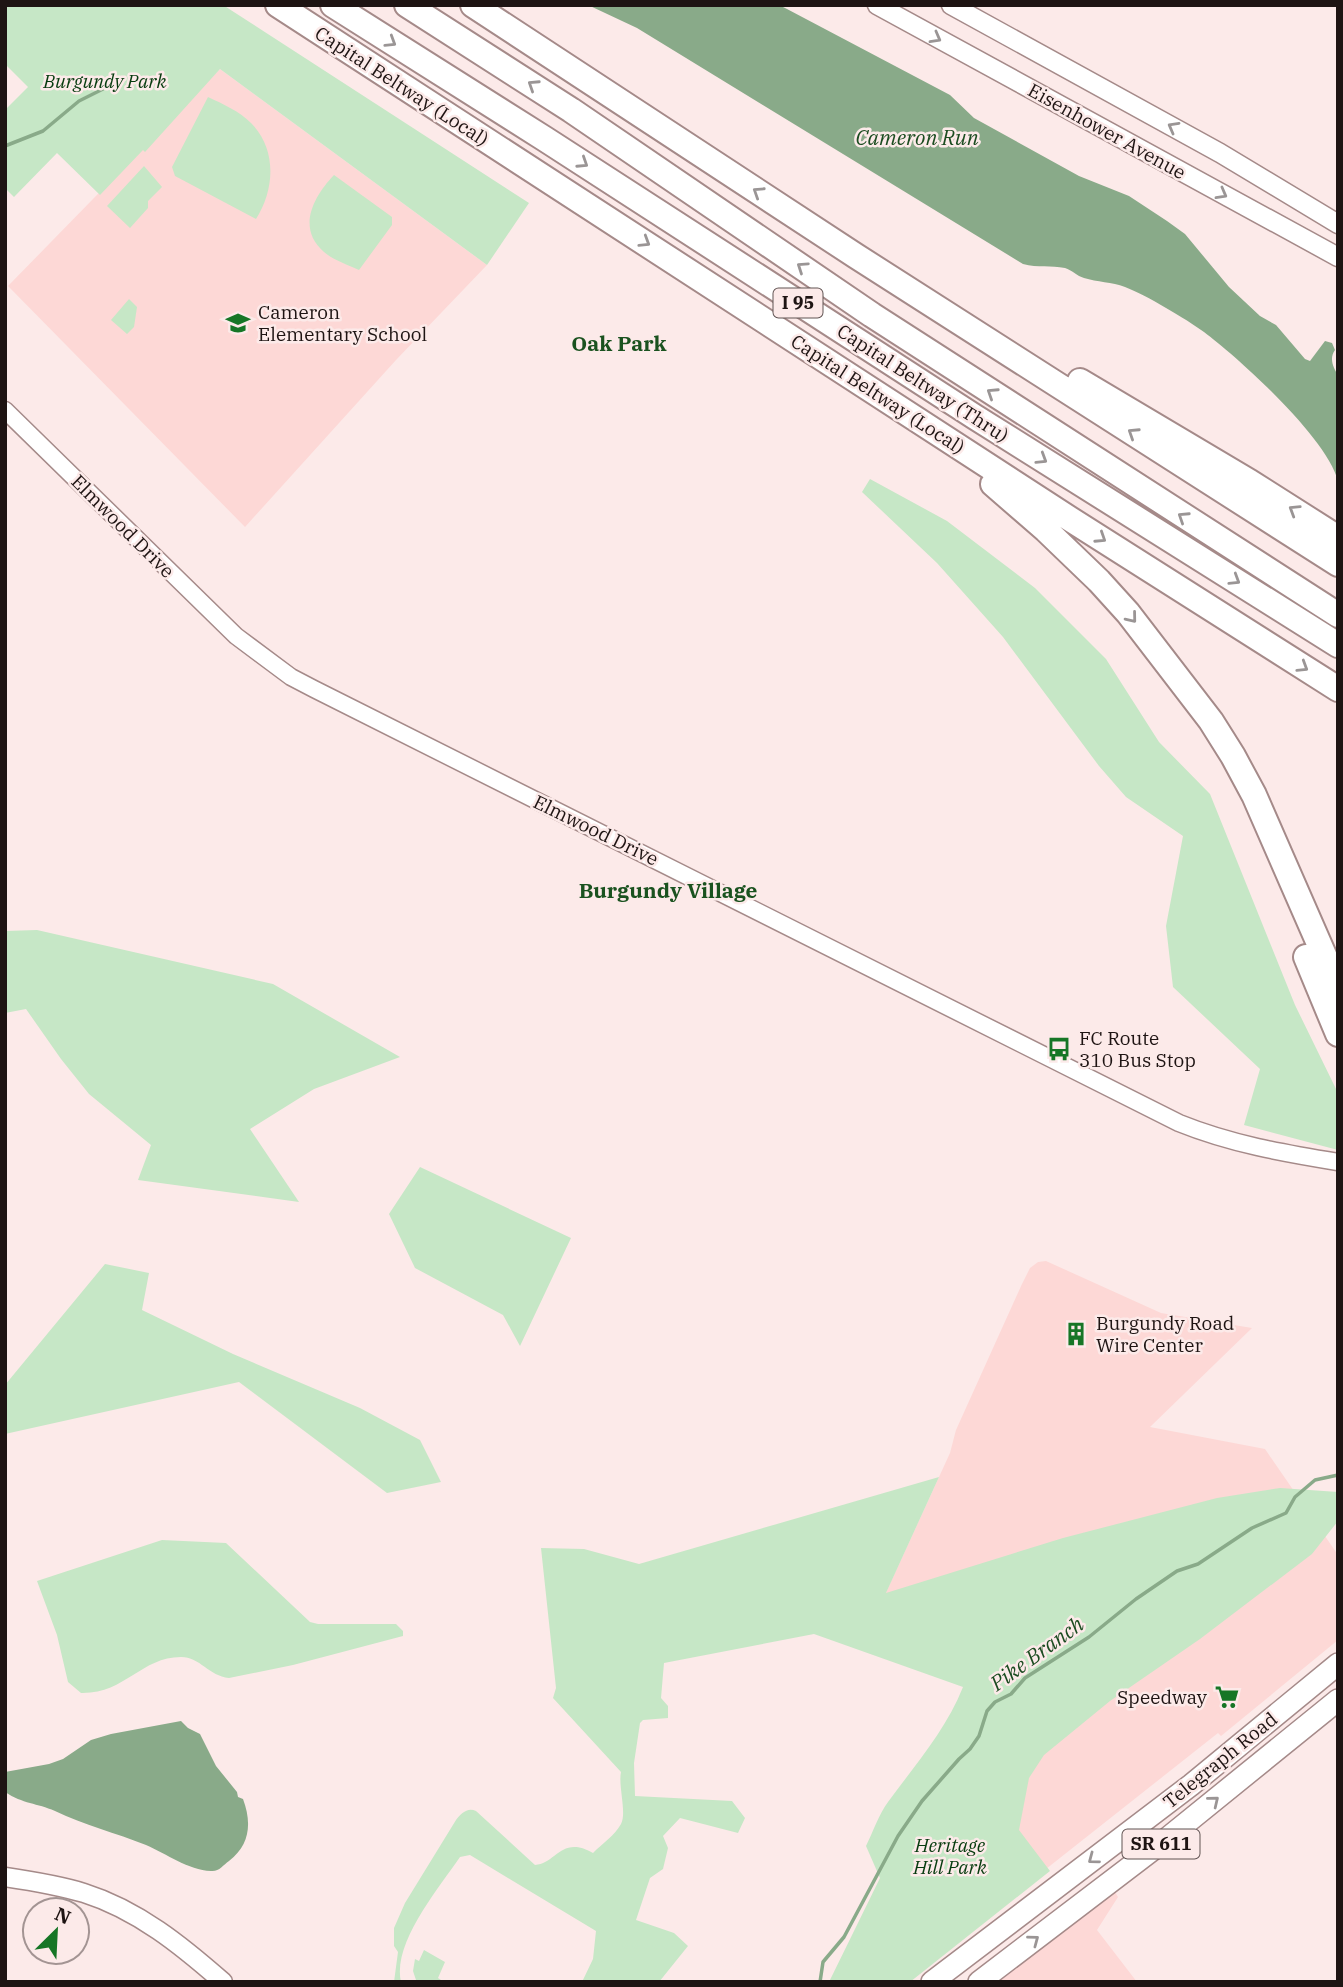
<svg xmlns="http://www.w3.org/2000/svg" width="1343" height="1987" viewBox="0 0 1343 1987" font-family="'IBM Plex Serif',serif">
  <rect width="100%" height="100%" fill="#fceae9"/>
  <path fill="#fdd8d6" d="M220,69L487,265L396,360L245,527L8,286Z
    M1046,1261L1161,1313L1252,1328L1150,1427L1265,1449L1338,1555V1640L1221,1736L1218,1733L1046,1869L1014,1828L1034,1709L861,1647L950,1453L956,1430L1022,1284L1030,1268L1038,1262Z
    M1115,1892L1118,1897L1097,1930L1137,1982H995Z"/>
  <path fill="#c6e7c6" d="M5,5H223L529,203L487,265L220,69L145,152L143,150L100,195L57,153L14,197L5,188V110L28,87L5,64Z
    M208,97C223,104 239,111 251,123C277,149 275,189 256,219L175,176L172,167Z
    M144,166L162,187L148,201V208L130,228L107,206Z
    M334,175L392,217V225L359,270C348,265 333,260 324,252C296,228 314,196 334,175Z
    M129,299L137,307L134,327L127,334L111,320Z
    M870,479L947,521L1035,588L1106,659L1159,742L1210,794L1295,1005L1337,1091L1338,1150L1244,1125L1260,1069L1173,987L1166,926L1183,836L1126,797L1099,766L1003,637L937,563L862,492Z
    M37,930L273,984L400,1057L314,1089L250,1129L299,1202L138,1180L151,1145L89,1094L61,1059L26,1009L5,1013V931Z
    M420,1167L571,1238L520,1346L503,1315L415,1268L389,1214Z
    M105,1264L149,1273L142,1310L233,1354L360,1408L420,1440L441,1482L387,1493L239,1382L5,1434V1385Z
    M939,1477L886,1593L1063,1538L1217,1498L1280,1488L1338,1492V1521L1312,1554L1200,1639L1110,1701L1044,1755L1029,1778L1019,1830L1050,1871L910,1982H829L880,1878L866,1846C873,1832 879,1814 888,1802C915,1765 946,1730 963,1687L814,1634L664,1663L661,1698L668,1706V1718L643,1720L640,1723L634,1763L635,1796L732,1801L745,1818L738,1833L680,1818L663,1836L668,1848L663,1869L650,1878L636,1920L674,1933L688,1946L659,1982H582L593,1959L596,1931L470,1855L460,1857C439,1888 392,1943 401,1982H394L398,1952L394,1946V1928L405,1903L456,1820C461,1814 467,1807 476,1811L535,1865C556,1864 561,1835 593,1853C602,1844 615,1835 621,1824C627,1813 618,1786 621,1772L553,1698L556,1688L541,1548L584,1549L639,1564Z
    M162,1540L226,1543L310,1622L318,1624H396L403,1631V1636L293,1665L229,1678C209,1676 200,1657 181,1657C141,1657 125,1694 81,1693L68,1682L57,1635L37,1581Z
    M424,1950L445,1962L438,1978L444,1982L416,1980L413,1971L415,1959L419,1961Z"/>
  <path fill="#89aa89" d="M588,5H779L787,9L950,95L974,118L1079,176L1129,196L1167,221L1185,234L1229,287L1260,316L1276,325L1305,359L1310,361L1325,341L1332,343L1335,350C1329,358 1333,368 1338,375V481C1327,438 1240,359 1204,332C1186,319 1146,295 1125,287C1112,282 1097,282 1084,278C1077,276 1072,270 1065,268C1051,265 1038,268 1023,264L637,28Z
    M181,1721L188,1728L200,1734L216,1766L237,1792L238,1797L243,1799C252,1823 250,1845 229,1861C223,1865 219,1872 211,1871C188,1870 167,1854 146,1845C116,1833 84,1825 55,1811C37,1803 23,1804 5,1792V1772L49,1764L63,1759L91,1740L111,1734Z"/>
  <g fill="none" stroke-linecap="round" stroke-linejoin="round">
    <path stroke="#89aa89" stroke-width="3.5" d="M5,146L43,131L79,101L103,89
      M820,1982L823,1962L844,1937L898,1836L922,1801L959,1759L970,1749L979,1736L987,1711L995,1702L1011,1694L1025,1678L1089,1637L1136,1599L1177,1571L1198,1564L1252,1528L1286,1513L1295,1497L1315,1480L1338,1475"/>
    <g stroke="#a58a89" stroke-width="19">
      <path id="tertiary" d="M5,410L236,636L291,677L314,689L1179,1123C1231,1144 1283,1153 1338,1162"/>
    </g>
    <g stroke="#a58a89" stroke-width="21">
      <path id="secondary" d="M877,5L1338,257
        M951,5L1220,153L1338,224
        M5,1877C32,1881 58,1885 84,1893C138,1910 182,1946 223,1982"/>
    </g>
    <g stroke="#a58a89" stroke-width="24">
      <path id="primary" d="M932,1982L1191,1785L1338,1664
        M979,1982L1164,1841L1338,1700"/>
    </g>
    <g stroke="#a58a89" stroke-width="28">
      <path id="motorway" d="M278,5L1070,519L1338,689
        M333,5L545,139L975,417L1338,645
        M407,5L571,110L872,315L1338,615
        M473,5L856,256L1338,564
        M1080,381L1250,482L1338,538
        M993,484L1046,530L1099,581L1128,613L1211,721L1233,756L1254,795L1338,987
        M1306,957L1338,1034"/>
    </g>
    <use href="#tertiary" stroke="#fff" stroke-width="16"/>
    <use href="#secondary" stroke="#fff" stroke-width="18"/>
    <use href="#primary" stroke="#fff" stroke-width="21"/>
    <use href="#motorway" stroke="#fff" stroke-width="24"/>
  </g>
  <defs><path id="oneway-chevron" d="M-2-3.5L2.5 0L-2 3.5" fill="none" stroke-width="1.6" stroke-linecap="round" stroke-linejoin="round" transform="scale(1.75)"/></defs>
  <g stroke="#9a9595">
    <use href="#oneway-chevron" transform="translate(936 38) rotate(29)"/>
    <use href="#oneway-chevron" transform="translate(391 42) rotate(32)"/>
    <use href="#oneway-chevron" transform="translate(533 85) rotate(-147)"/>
    <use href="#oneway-chevron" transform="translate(1173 127) rotate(-151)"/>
    <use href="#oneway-chevron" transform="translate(583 163) rotate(33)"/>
    <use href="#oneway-chevron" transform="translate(758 192) rotate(-147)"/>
    <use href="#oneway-chevron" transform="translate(1222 194) rotate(29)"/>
    <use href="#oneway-chevron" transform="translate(645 242) rotate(32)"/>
    <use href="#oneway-chevron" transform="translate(802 267) rotate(-146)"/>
    <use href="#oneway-chevron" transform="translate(992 393) rotate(-147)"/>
    <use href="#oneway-chevron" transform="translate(1133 433) rotate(-147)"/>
    <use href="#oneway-chevron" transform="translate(1042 459) rotate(32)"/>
    <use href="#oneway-chevron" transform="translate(1294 510) rotate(-148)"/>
    <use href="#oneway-chevron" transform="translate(1183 517) rotate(-147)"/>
    <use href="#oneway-chevron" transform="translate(1101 538) rotate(33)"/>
    <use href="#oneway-chevron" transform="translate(1235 580) rotate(32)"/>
    <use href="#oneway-chevron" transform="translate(1132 618) rotate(51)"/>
    <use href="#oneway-chevron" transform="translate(1303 667) rotate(32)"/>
    <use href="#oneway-chevron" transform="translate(1214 1801) rotate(-39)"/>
    <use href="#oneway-chevron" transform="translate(1093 1859) rotate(143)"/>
    <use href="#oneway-chevron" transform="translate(1034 1940) rotate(-37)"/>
  </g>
  <defs>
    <g id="school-bare" transform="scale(1.89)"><path d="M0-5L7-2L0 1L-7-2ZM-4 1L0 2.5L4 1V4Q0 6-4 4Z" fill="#167626" stroke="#fceae9" stroke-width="2.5" paint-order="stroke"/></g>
    <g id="bus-bare" transform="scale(1.89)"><path d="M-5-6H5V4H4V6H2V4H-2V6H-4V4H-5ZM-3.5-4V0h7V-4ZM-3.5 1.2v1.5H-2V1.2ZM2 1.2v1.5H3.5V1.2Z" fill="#167626" stroke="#fceae9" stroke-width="2.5" paint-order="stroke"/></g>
    <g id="building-bare" transform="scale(1.89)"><path d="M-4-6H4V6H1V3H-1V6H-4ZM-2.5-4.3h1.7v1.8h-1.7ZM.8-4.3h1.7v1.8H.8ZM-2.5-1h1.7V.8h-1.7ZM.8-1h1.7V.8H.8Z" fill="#167626" stroke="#fceae9" stroke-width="2.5" paint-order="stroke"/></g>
    <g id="supermarket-bare" transform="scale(1.89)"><path d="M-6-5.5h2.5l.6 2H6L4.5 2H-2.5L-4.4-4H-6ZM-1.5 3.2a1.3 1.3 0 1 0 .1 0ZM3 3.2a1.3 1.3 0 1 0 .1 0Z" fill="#167626" stroke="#fceae9" stroke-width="2.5" paint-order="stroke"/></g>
  </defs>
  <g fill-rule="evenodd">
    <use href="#school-bare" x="238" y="323"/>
    <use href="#bus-bare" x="1059" y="1049"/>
    <use href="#building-bare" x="1076" y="1334"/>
    <use href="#supermarket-bare" x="1227" y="1697"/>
  </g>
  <g text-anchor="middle" stroke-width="5" stroke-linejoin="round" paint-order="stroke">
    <g fill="#fceae9" stroke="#615453" stroke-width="2">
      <rect x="773.5" y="288.5" width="49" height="29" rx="5"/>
      <rect x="1122.5" y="1829.5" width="77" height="29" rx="5"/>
    </g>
    <g font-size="18" font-weight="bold" fill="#1e1413">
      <text x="798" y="309">I 95</text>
      <text x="1161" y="1850">SR 611</text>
    </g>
    <g font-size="19" font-style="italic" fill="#073c0f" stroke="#fceae9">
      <text x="105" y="88">Burgundy Park</text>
      <text x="950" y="1852">Heritage<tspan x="950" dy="22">Hill Park</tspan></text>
    </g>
    <g font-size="19" fill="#1e1413" stroke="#fceae9">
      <text transform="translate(402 86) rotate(33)" y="7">Capital Beltway (Local)</text>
      <text transform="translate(1107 131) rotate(29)" y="7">Eisenhower Avenue</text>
      <text transform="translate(923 383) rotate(33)" y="7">Capital Beltway (Thru)</text>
      <text transform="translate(878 394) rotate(33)" y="7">Capital Beltway (Local)</text>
      <text transform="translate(123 526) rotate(45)" y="7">Elmwood Drive</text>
      <text transform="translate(596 830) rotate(26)" y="7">Elmwood Drive</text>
      <text transform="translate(1220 1760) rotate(-39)" y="7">Telegraph Road</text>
    </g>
    <g font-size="19" fill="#1e1413" stroke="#fceae9" text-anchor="start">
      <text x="258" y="319">Cameron<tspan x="258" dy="22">Elementary School</tspan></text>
      <text x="1079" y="1045">FC Route<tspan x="1079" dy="22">310 Bus Stop</tspan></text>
      <text x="1096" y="1330">Burgundy Road<tspan x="1096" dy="22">Wire Center</tspan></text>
      <text x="1207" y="1704" text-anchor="end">Speedway</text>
    </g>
    <g font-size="21" font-style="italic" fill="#1b4c20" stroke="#fceae9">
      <text x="917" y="145">Cameron Run</text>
      <text transform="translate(1037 1654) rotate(-36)" y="7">Pike Branch</text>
    </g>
    <g font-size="21" font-weight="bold" fill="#1a521f" stroke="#fceae9">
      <text x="619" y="351">Oak Park</text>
      <text x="668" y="898">Burgundy Village</text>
    </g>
  </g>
  <rect width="1343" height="1987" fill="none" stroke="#1e1413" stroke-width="14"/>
  <g transform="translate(56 1931) rotate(24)"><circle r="33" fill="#fceae9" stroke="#a39493" stroke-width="2"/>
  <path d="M0-5L12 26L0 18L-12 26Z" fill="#167626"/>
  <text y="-10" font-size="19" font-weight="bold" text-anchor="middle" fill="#1e1413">N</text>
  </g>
</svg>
